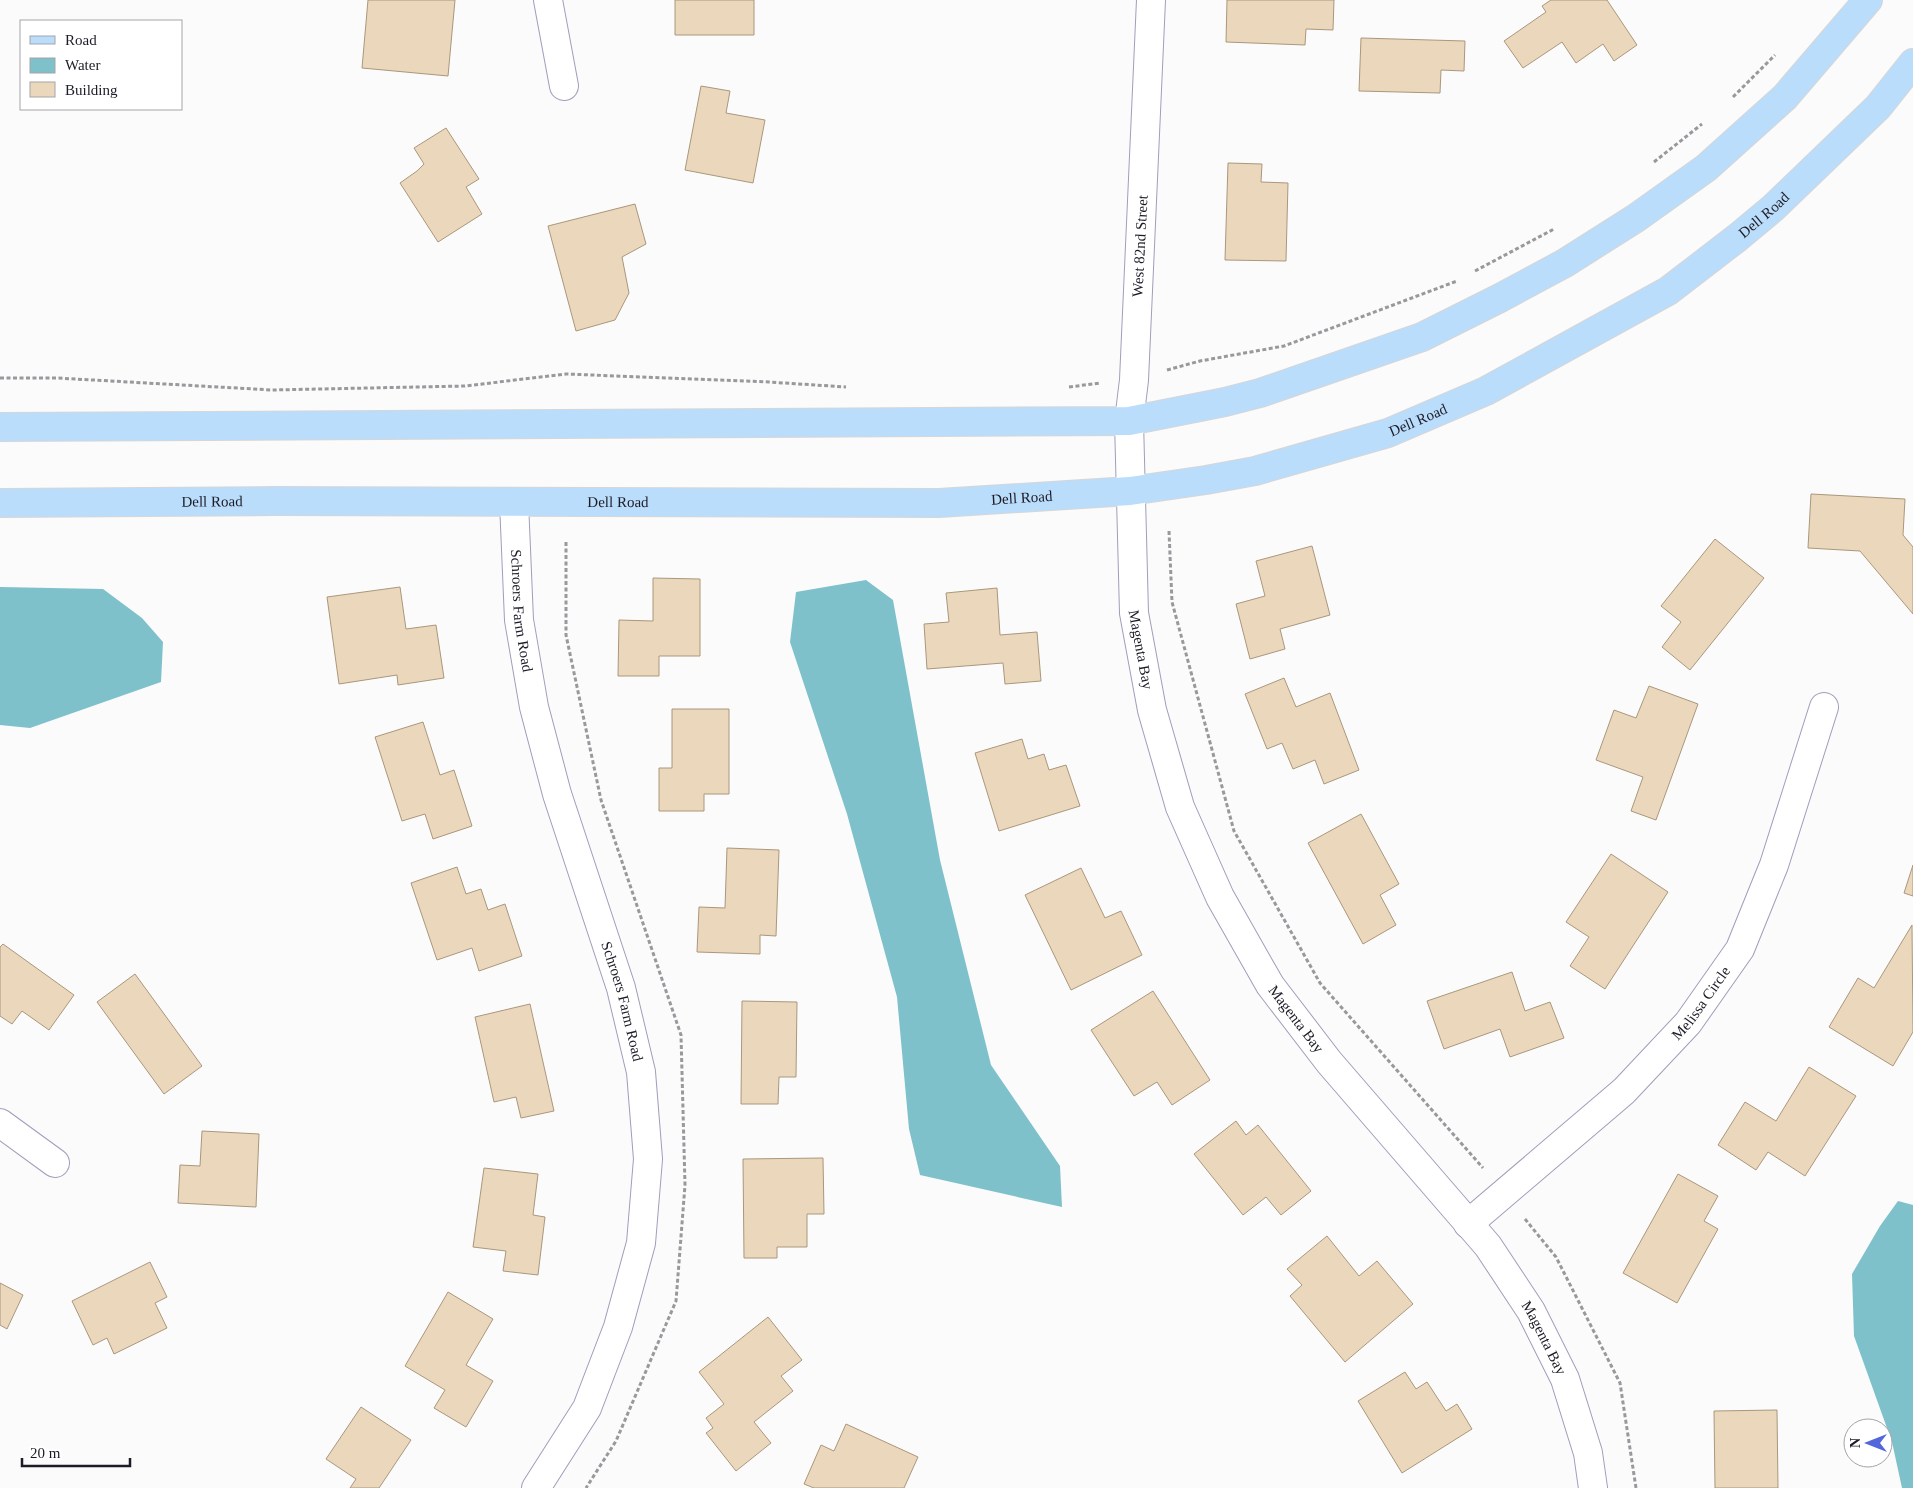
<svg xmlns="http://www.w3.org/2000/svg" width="1913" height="1488" viewBox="0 0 1913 1488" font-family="Georgia,serif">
  <rect width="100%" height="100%" fill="#fbfbfb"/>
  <path fill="#7ec1cb" d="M866,580L893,600L940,860L991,1065L1060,1166L1062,1207L920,1175L909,1129L897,997L847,814L790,642L796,592Z
    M0,587L103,589L142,618L163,642L161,682L30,728L0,725Z
    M1898,1201L1913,1205V1488H1902L1892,1442L1854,1336L1852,1274L1880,1226Z"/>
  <path fill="#ebd7bb" stroke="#aa977c" d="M368,0H455L448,76L362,68Z
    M675,0H754V35H675Z
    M1227,0H1334L1333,30L1306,29L1305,45L1226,42Z
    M1551,0H1607L1637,45L1614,61L1603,44L1576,63L1562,42L1523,68L1504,41L1546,12L1542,6Z
    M1361,38L1465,41L1464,71L1441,70L1440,93L1359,91Z
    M701,86L730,91L726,113L765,120L753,183L685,170Z
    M446,128L479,179L466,187L482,214L438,242L400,183L417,171L424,164L414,148Z
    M1228,163L1262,164L1261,182L1288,183L1286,261L1225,260Z
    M635,204L646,244L622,257L629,293L615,320L576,331L548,226Z
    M1811,494L1905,499L1903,535L1913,547V614L1860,551L1808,548Z
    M1715,539L1764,578L1690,670L1662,647L1681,622L1661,606Z
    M1312,546L1330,615L1280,629L1285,649L1250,659L1236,604L1265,596L1256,561Z
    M653,578L700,579V656H659V676H618L619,620L653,621Z
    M400,587L406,629L436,625L444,678L398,685L397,675L339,684L327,597Z
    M997,588L1000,635L1037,632L1041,681L1005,684L1003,663L927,669L924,624L949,622L946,593Z
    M1284,678L1296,707L1330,693L1359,770L1324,784L1315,760L1293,769L1282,743L1267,749L1245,694Z
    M1649,686L1698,704L1656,820L1631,811L1643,777L1596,760L1614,710L1636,718Z
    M672,709H729V794H704V811H659V768H672Z
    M423,722L440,775L454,770L472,826L433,839L425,814L402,821L375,737Z
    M1022,739L1028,759L1044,754L1049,770L1066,765L1080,806L999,831L975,753Z
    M1361,814L1399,884L1380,895L1396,925L1363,944L1308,843Z
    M727,848L779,850L776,936L760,935V954L697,952L699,907L725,908Z
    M1611,854L1668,892L1605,989L1570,966L1589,937L1566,922Z
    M1913,865V896L1904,893Z
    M457,867L466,894L481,889L488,910L505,904L522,956L479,971L472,948L437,960L411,883Z
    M1081,868L1105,918L1121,911L1142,955L1071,990L1025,895Z
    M1912,925L1913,1032L1893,1066L1829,1027L1858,978L1874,988Z
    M3,944L74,995L49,1030L22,1011L12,1024L0,1016V947Z
    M1512,972L1525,1011L1550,1002L1564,1038L1510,1057L1500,1029L1444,1049L1427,1001Z
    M135,974L202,1066L164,1094L97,1002Z
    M1153,991L1210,1080L1172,1105L1157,1082L1134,1096L1091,1030Z
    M742,1001L797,1002L796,1077H779L778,1104H741Z
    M530,1004L554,1111L521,1118L516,1097L494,1102L475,1017Z
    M1809,1067L1856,1096L1805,1176L1768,1152L1756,1170L1718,1145L1745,1102L1776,1121Z
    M1236,1121L1246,1135L1258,1125L1311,1191L1281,1215L1266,1197L1243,1215L1194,1154Z
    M202,1131L259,1134L256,1207L178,1203L180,1165L200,1166Z
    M823,1158L824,1214H807V1247H777V1258H744L743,1159Z
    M484,1168L538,1174L533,1215L545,1217L538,1275L503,1271L506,1251L473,1247Z
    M1678,1174L1718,1196L1704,1221L1718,1229L1677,1303L1623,1273Z
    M1327,1236L1359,1276L1377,1261L1413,1304L1345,1362L1290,1296L1302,1285L1287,1269Z
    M150,1262L167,1297L155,1303L167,1328L114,1354L107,1338L93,1345L72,1301Z
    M0,1283L23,1295L7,1329L0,1325Z
    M448,1292L493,1319L466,1365L493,1381L466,1427L434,1408L445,1390L405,1366Z
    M768,1317L802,1360L781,1376L793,1391L754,1422L771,1443L736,1471L706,1433L713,1428L706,1418L724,1404L699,1372Z
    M1405,1372L1416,1389L1427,1382L1446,1411L1457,1404L1472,1429L1402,1473L1358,1401Z
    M361,1407L411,1440L379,1488H350L356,1479L326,1459Z
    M1777,1410L1778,1488H1715L1714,1411Z
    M846,1424L918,1457L904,1488H814L804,1484L821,1445L834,1451Z"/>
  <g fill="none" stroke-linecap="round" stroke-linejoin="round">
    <g stroke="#a19dbb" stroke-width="30">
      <g id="minor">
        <path d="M548,0L564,86"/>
        <path id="s1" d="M1151,0L1134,380L1129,421L1134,613L1152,710L1180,807L1220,897L1270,985L1329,1062L1488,1246L1531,1311L1565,1379L1588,1453L1593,1488"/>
        <path id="s2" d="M514,502L519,620L534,707L557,794L621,988L641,1072L648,1159L641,1243L618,1327L587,1408L536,1488"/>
        <path d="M0,1123L55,1163"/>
        <path id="s3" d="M1468,1224L1624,1091L1688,1023L1740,949L1774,865L1824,707"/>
      </g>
    </g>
    <g stroke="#d6d6d8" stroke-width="30">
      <g id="major">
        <path d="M0,427L1129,421L1225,402L1260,393L1422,337L1500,298L1565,263L1636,218L1706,168L1785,97L1868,0"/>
        <path id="s4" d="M0,503L275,501L939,503L1130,491L1206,480L1255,471L1388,433L1486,391L1668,291L1737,238L1773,208L1878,107L1913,63"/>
      </g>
    </g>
    <path stroke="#99989c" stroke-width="3" stroke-dasharray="4 2.5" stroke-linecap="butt" d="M1733,97L1775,55
      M1654,162L1702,124
      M1475,271L1554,229
      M1167,370L1200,361L1284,346L1457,281
      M0,378H57L272,390L465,386L566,374L769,382L846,387
      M1069,387L1100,383
      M1169,531L1172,602L1234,831L1320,983L1483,1168
      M566,542V635L601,800L681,1035L685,1185L676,1301L616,1441L586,1488
      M1525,1219L1556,1257L1620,1383L1636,1488"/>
    <use href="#minor" stroke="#fff" stroke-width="28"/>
    <use href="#major" stroke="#baddfb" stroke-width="28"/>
  </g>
  <g text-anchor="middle" stroke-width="5" stroke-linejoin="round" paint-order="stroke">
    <g font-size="15" fill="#1d1b26" stroke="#fff">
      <text dy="5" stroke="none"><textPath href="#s4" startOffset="1832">Dell Road</textPath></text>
      <text transform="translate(1140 246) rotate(-87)" y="5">West 82nd Street</text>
      <text dy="5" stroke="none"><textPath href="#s4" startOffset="1428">Dell Road</textPath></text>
      <text dy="5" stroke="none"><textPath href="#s4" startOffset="1022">Dell Road</textPath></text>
      <text dy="5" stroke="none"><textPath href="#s4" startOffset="212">Dell Road</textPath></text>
      <text dy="5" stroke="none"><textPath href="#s4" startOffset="618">Dell Road</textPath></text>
      <text dy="5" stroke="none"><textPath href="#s2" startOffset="109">Schroers Farm Road</textPath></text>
      <text dy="5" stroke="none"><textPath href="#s1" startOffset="651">Magenta Bay</textPath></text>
      <text dy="5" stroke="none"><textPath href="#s2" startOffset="514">Schroers Farm Road</textPath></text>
      <text dy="5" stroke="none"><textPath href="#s3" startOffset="322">Melissa Circle</textPath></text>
      <text dy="5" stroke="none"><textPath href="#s1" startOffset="1056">Magenta Bay</textPath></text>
      <text dy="5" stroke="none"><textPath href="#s1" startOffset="1461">Magenta Bay</textPath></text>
    </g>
  </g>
  <rect x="20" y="20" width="162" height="90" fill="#ffffff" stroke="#a5a4a8"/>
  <rect x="30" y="36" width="25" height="8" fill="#baddfb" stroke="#a5a4a8"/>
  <text x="65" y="45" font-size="15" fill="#1d1b26">Road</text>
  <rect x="30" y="58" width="25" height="15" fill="#7ec1cb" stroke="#a5a4a8"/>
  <text x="65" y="70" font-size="15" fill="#1d1b26">Water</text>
  <rect x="30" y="82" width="25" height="15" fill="#ebd7bb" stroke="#a5a4a8"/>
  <text x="65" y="95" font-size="15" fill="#1d1b26">Building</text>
  <g transform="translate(1868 1443) rotate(270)"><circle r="24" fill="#ffffff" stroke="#a5a4a8"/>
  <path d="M0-4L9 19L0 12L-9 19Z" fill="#5366dc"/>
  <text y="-8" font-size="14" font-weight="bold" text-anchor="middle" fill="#1d1b26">N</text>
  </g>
  <path d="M22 1458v8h108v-8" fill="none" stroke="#1d1b26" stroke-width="2.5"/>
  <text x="30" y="1458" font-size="15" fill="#1d1b26" stroke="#ffffff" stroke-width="4" paint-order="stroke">20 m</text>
</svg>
